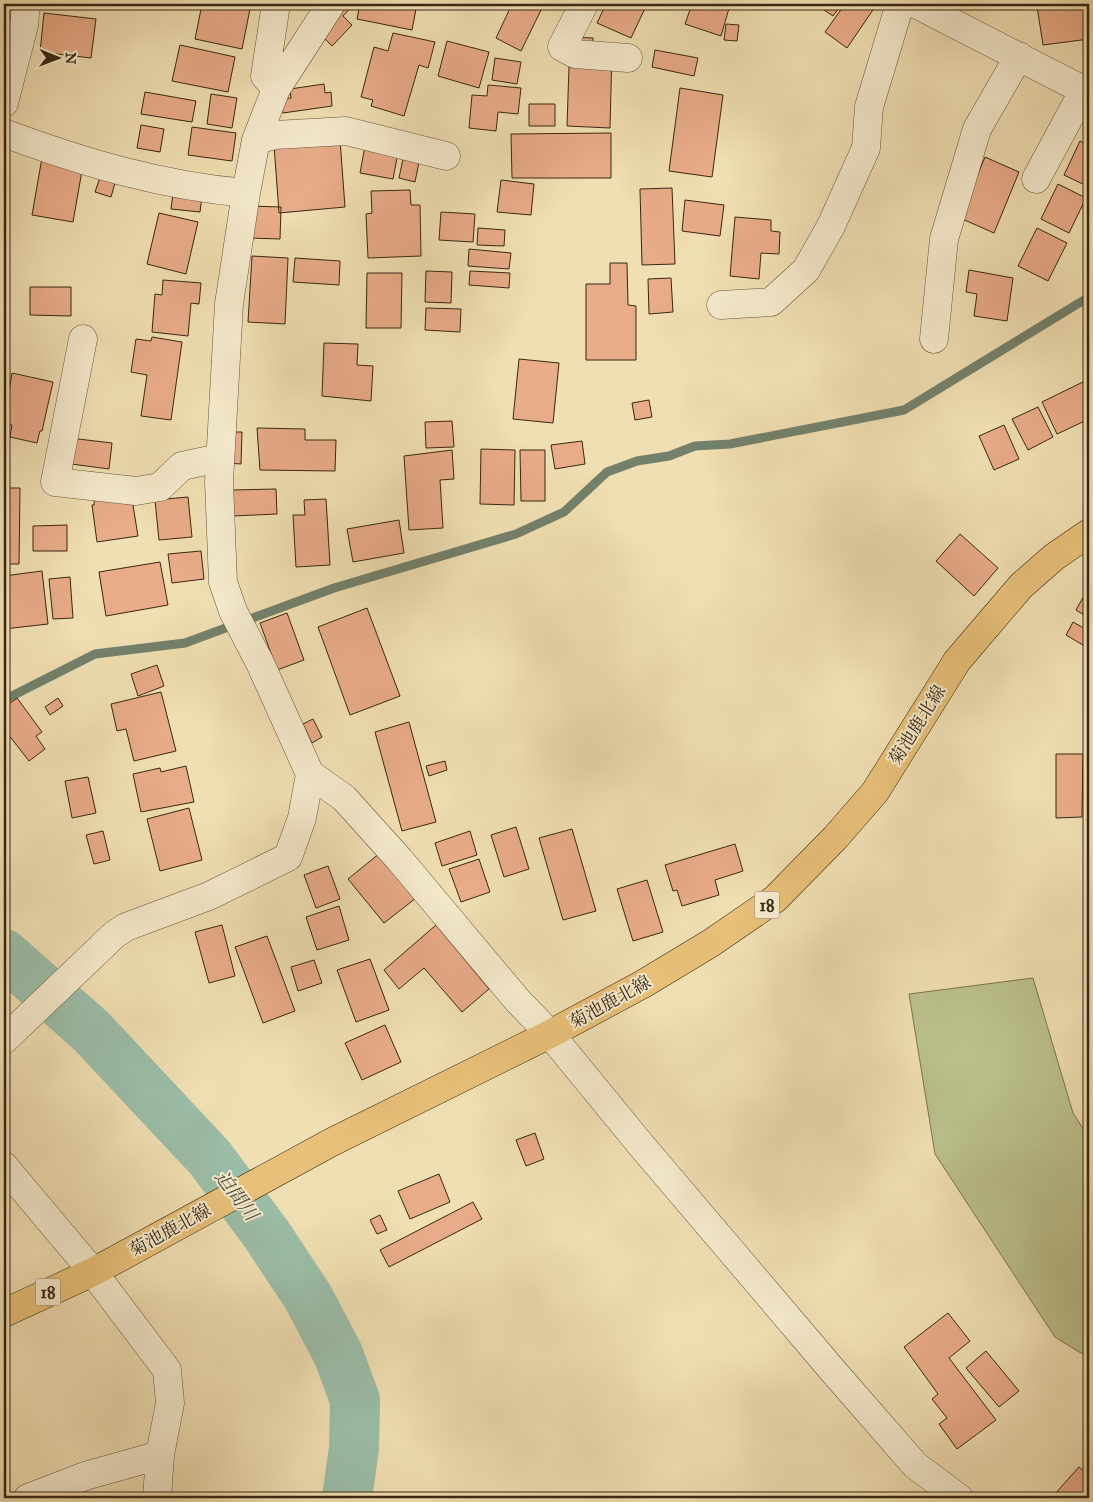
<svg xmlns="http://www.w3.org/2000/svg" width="1093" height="1502" viewBox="0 0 1093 1502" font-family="'IM FELL Great Primer','Noto Serif JP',serif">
  <rect width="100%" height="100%" fill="#f0dfb2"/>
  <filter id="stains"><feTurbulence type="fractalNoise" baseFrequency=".004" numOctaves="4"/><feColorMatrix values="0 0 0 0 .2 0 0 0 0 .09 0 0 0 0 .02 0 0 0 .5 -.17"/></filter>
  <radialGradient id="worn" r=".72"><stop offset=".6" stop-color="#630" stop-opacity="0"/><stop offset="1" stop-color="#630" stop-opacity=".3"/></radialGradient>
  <path fill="#bbc18c" stroke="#7a744f" d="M1033,978L1073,1113L1089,1138V1358L1055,1337L935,1154L909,994Z"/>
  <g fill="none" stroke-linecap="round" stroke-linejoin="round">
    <path stroke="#73816c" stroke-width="9" d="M4,700L95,654L185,643L334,588L516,534L564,512L607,472L637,461L669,456L695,446L730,444L904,410L1089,297"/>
    <path stroke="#9bbda8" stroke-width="50" d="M4,954L91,1031L210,1158L267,1235L308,1297L338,1354L355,1400L354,1448L347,1498"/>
  </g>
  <path fill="#e9ac88" stroke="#382712" d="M202,4H251L242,49L195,39Z
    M324,4H354L343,16L352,25L332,46L323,37Z
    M360,4H417L412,30L357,19Z
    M512,4H544L521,51L496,38Z
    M606,4H647L631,38L597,23Z
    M692,4L730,5L721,36L685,24Z
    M815,4H842L833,16Z
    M845,4H877L847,48L825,32Z
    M1054,4H1089V39L1043,45L1037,6Z
    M44,13L96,19L91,58L40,52Z
    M726,24L739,25L737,41L724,40Z
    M393,33L435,42L428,68L419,65L404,116L371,106L373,100L361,97L374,47L388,51Z
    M570,37L593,38V48L612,49L610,128L567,126Z
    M447,41L489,52L479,88L438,76Z
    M180,45L235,57L228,92L172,81Z
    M655,50L698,58L694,76L652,67Z
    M495,58L521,62L517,84L492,80Z
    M324,84L325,93L331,92L332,106L283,113L281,99L291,98L290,89Z
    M488,85L521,88L518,114L498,112L496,131L469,128L472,95L487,96Z
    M680,88L723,95L712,177L669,171Z
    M145,92L196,101L192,122L141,114Z
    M211,94L237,98L232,128L207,124Z
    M529,104H555V126H529Z
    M141,125L164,129L160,152L137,148Z
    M192,127L236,133L232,161L188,155Z
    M611,133V178H512L511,134Z
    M340,140L345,207L279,213L274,145Z
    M1080,141L1089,146V187L1064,175Z
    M365,146L398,153L393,179L360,173Z
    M43,152L84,159L73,222L32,215Z
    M404,154L420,157L415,182L399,178Z
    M985,157L1019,172L994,233L960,218Z
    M102,172L117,176L111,197L95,192Z
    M501,180L534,184L531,215L497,212Z
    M174,184L203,188L200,212L171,209Z
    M1058,184L1086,198L1069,233L1041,219Z
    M672,188L675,264L642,265L640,189Z
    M410,190L411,205H420L421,256L368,258L366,214L372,213L371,191Z
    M685,200L724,205L720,236L682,231Z
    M249,206L281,207L280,239L249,238Z
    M441,212L475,214L473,242L439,240Z
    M159,213L198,222L186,274L147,264Z
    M735,217L771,220V231L780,232L779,254L761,253L759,279L730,276Z
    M478,228L505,230L504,246L477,245Z
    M1037,228L1067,243L1048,281L1018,266Z
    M4,245L9,246L4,286Z
    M469,249L511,253L509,269L468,266Z
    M252,256L288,258L285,324L248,322Z
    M295,258L340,261L339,285L293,282Z
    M610,263H627L628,305L636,306V360H586V284H610Z
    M969,270L1013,278L1007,321L974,316L977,294L966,292Z
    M426,271L452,272L451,303L425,302Z
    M470,271L510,273L509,288L469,285Z
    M367,273H402L401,328H366Z
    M671,278L673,312L649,314L648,279Z
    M163,280L201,283L199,304L191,303L188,336L152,332L155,294L162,295Z
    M30,287H71V316L30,315Z
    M426,308L461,309L460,332L425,330Z
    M152,337L182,342L171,420L141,416L147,375L131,372L136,339L151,341Z
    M324,343L358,344L357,365L373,366L371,401L322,396Z
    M519,359L559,363L553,423L513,419Z
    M12,373L53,382L42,431H40L37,443L10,437L12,425L4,423Z
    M1089,379V419L1057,434L1042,402Z
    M649,400L652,417L635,420L632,403Z
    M1038,407L1053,437L1028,450L1012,419Z
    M452,421L454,447L426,448L425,422Z
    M1004,425L1019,459L994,470L979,436Z
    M257,428L305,429V440H336L335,471L260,470Z
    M227,432H242L241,464L226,463Z
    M53,436L112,443L109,469L49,461Z
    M582,441L585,464L555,469L551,445Z
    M481,449L515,450L514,505L480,504Z
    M452,450L454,479L440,480L443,528L409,530L404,456Z
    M520,450H545V501H521Z
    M4,488H20L19,564H4Z
    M276,489L277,514L233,516L232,490Z
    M95,490L132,499L138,536L97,542L92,505H94Z
    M188,497L192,537L159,540L155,500Z
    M326,499L330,565L296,567L293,515H305L304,500Z
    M399,520L404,553L353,562L347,529Z
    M67,525V551H33V526Z
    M960,534L998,568L974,596L936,561Z
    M201,551L204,579L172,583L168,554Z
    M160,562L168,605L106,616L99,572Z
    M42,571L48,624L4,629V576Z
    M70,577L73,618L53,619L49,579Z
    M1085,594L1089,596V618L1076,610Z
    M367,608L400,696L350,715L318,627Z
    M287,613L304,660L277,670L260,623Z
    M1073,622L1089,631L1088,648L1066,635Z
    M157,665L164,686L138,696L131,674Z
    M161,692L176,751L134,761L126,729L117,731L111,704Z
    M17,698L42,732L36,736L45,749L29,761L4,729V723L7,720L4,715V708Z
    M58,698L63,706L50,715L45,707Z
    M313,719L322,737L312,743L303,724Z
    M409,722L436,822L402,831L375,732Z
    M1056,754H1083L1082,817L1056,818Z
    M445,761L447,770L429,776L426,766Z
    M186,766L194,802L141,812L133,774L160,768L161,772Z
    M88,777L96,813L72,818L65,781Z
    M189,808L202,860L160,871L147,819Z
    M516,827L529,869L504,877L491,835Z
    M572,829L596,911L563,920L539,838Z
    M103,831L110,860L94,864L86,835Z
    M470,831L477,855L442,866L435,843Z
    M735,844L743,871L715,880L719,895L682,906L677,890L673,891L665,865Z
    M380,853L416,898L384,923L348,879Z
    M479,859L490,892L461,902L449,869Z
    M328,866L340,899L316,908L304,875Z
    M647,880L663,932L633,941L617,889Z
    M339,906L349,940L317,950L306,917Z
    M222,925L235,976L209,983L195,932Z
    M436,925L489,989L462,1012L424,968L399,989L384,970Z
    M267,936L295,1011L263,1023L235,947Z
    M370,959L389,1010L356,1022L337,970Z
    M314,960L322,983L298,991L291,967Z
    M385,1025L401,1062L362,1080L345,1043Z
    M535,1133L544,1159L526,1166L516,1140Z
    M439,1174L450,1202L410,1219L398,1191Z
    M473,1202L482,1219L389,1267L380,1250Z
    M380,1215L387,1230L377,1234L370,1220Z
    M948,1313L970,1341L949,1358L996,1420L957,1449L939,1424L947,1418L932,1399L938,1394L904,1347Z
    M986,1351L1019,1391L999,1407L966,1368Z
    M1079,1467L1089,1476V1498H1055L1053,1496Z"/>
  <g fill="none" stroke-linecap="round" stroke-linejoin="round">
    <g stroke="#66553a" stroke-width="29">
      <path id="minor" d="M276,4L265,76L276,89
        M331,4L276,89L256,140L246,193L229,304L219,482L223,582L233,611L260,663L310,774L344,798L399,859L518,1001L550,1034L641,1145L834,1372L915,1465L959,1498
        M584,4L562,47L575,54L628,58
        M916,4L1089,93
        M4,103L24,25L26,4
        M4,133C82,162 162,186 246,193
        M256,140L275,135L346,131L446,156
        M1036,179L1084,90L1089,87
        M721,305L771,302L806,270L831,226L866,148L869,107L900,4
        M83,339L55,482L136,491L160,487L182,466L210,460L220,463
        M934,339L944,239L977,129L1019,56
        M4,1040L114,935L126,927L209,896L288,857L302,818L310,774
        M4,1166L93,1272L167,1370L170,1403L160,1455L157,1498
        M28,1498L85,1476L160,1455"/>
    </g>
    <g stroke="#382712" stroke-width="29">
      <path id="major" d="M4,1313L93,1272L332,1142L550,1034L643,984L711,943L775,899L835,838L875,792L957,661L1021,586L1054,557L1089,533"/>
    </g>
    <use href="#minor" stroke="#f5eacd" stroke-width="28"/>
    <use href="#major" stroke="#e8c079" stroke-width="28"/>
  </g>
  <g text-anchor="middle" stroke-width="4" stroke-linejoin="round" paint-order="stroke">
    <g fill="#f5eacd" stroke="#71624a" stroke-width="1">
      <rect x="754.5" y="891.5" width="25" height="27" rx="4"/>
      <rect x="35.5" y="1278.5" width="25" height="27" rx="4"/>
    </g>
    <g font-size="16" font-weight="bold" fill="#382712">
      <text x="767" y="911">18</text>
      <text x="48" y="1298">18</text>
    </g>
    <g font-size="18" fill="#382712" stroke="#f5eacd">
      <text transform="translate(917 725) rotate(-58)" y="6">菊池鹿北線</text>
      <text transform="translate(610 1002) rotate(-29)" y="6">菊池鹿北線</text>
      <text transform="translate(170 1230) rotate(-29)" y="6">菊池鹿北線</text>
    </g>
    <g font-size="19" font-style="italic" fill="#514c38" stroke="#f5eacd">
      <text transform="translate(237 1195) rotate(53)" y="7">迫間川</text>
    </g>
  </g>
  <rect width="1093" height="1502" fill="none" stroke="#f0dfb2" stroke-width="20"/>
  <rect x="5" y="5" width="1083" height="1492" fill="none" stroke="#382712" stroke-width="2.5"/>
  <rect x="10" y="10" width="1073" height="1482" fill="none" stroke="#382712"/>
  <g transform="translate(58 58) rotate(91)" stroke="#f5eacd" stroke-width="4" paint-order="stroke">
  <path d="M0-4L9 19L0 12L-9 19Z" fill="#382712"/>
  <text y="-8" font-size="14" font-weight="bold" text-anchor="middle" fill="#382712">N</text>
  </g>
  <rect width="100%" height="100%" filter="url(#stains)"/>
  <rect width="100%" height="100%" fill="url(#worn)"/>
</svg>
